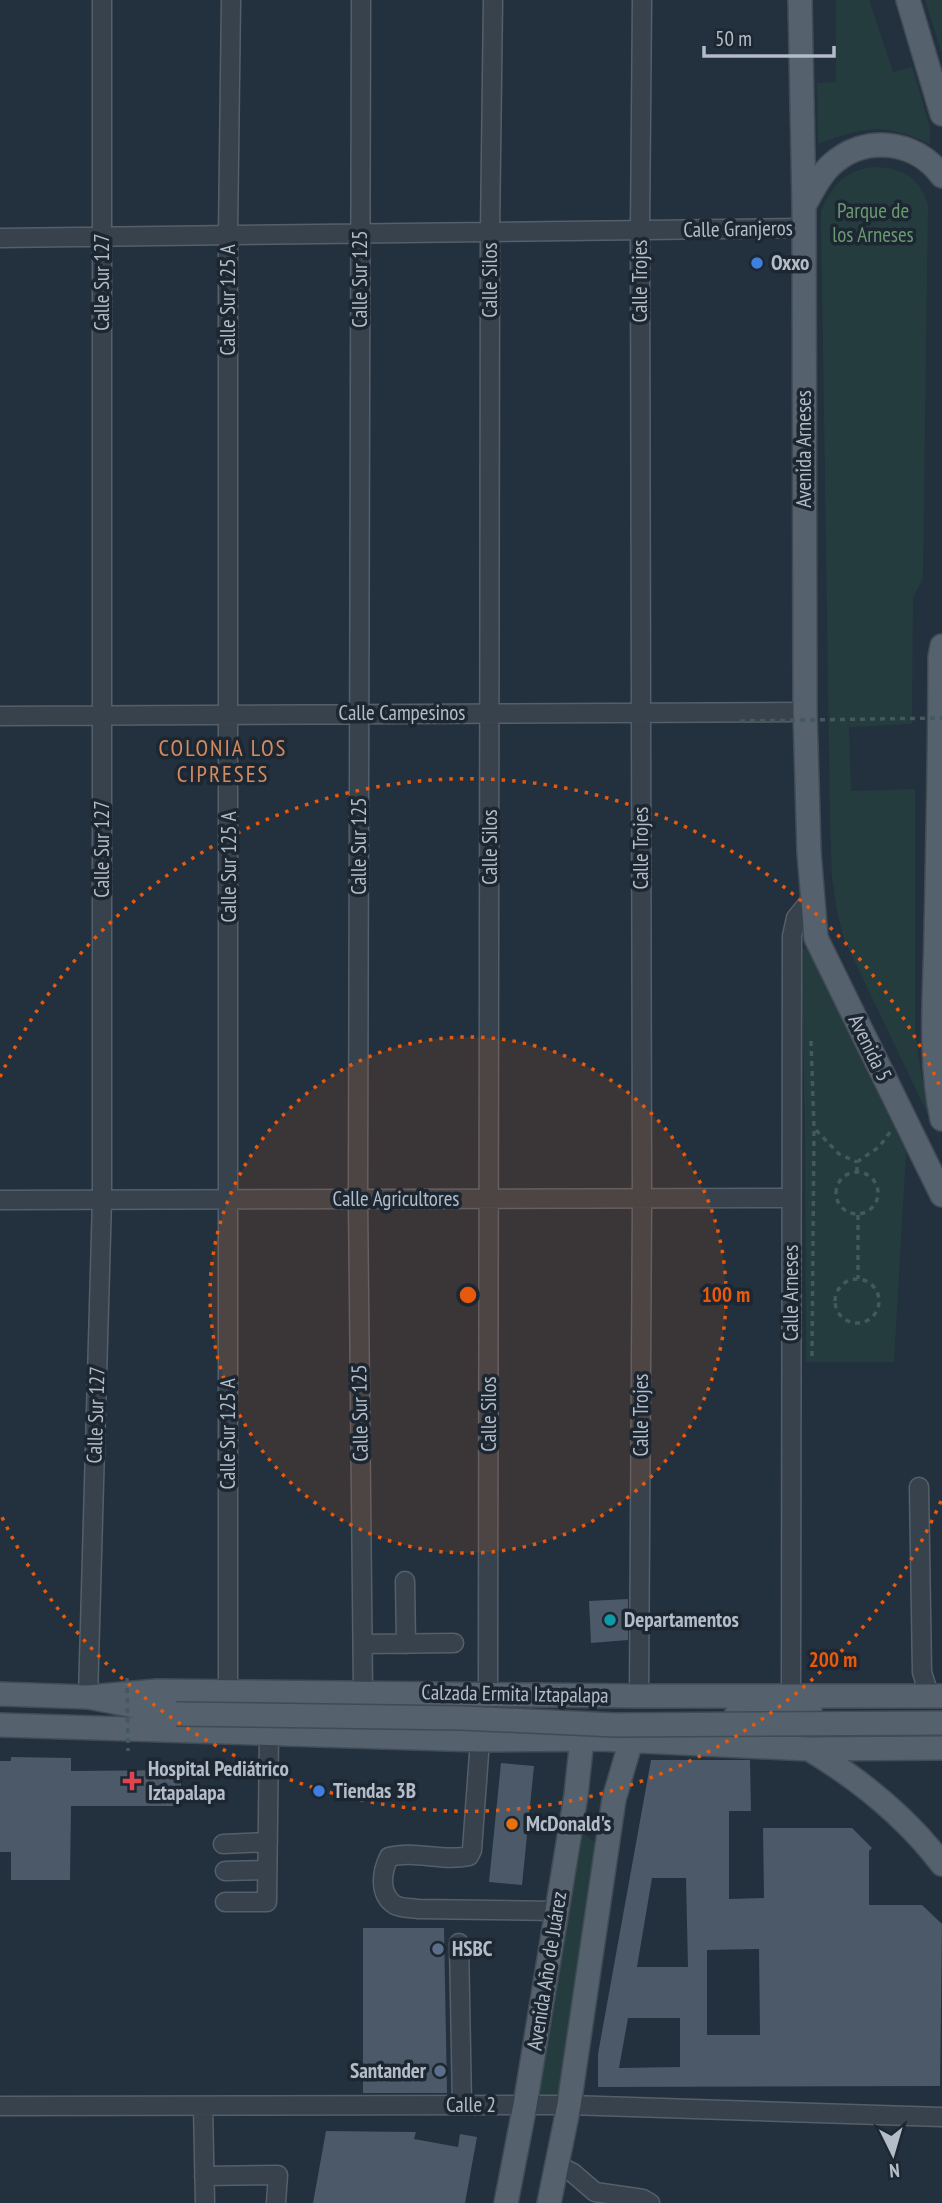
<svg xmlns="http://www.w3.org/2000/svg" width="942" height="2203" viewBox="0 0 942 2203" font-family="'PT Sans Narrow',sans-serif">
  <rect width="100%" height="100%" fill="#23303d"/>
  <path fill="#253c3e" d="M836,0H869L893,72L912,67L930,127V144C883,122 865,127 818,144L817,83L836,82Z
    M925,0H942V54Z
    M872,167C901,167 919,176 928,205L923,578L913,598L912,724L849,727L851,791L915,789V1032L922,1078L941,1142L844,939L837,911L832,878L830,825L821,211C832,186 844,171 872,167Z
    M807,948L906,1152L894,1362H806L805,1128L801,949Z
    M574,1823L597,1845L564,2096H530Z"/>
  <path fill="#4c5968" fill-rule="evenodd" d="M628,1599V1640L591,1643L589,1601Z
    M11,1757L71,1758V1771L181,1770V1806H71L70,1880H11V1852H0V1761H11Z
    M651,1760H750L751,1811H729V1899L764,1898L763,1828H852L872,1848L869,1851V1905H922L942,1924L940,2086L598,2087V2054ZM652,1878H686L688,1967H637ZM759,1949L760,2035H707V1950ZM628,2018H680V2067L619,2068Z
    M501,1763L534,1766L522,1885L489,1882Z
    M363,1928H444L447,2093H363Z
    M326,2131L416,2132L414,2139L458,2147L460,2134L477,2137L465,2203H313Z"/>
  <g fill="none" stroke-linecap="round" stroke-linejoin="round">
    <g stroke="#555f6b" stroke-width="21">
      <path id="minor" d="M361,0L358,1199L363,1692
        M0,238L803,228
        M0,716L805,712
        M0,1200L791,1198
        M919,1487L922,1672L929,1695
        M405,1581L406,1644
        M363,1644L454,1643
        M228,1691V235L231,0
        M488,1694L490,232L493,0
        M791,1695L792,936L796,918L813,897
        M639,1696L642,1200L640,230L642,0
        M88,1697L102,1199V0
        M480,1740L472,1850L469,1856C442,1862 415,1850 389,1857C382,1871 378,1894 395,1905C400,1908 411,1908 418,1909L556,1911
        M223,1844L268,1842
        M225,1871L267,1870
        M225,1902H267L269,1734
        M459,1943L462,2105
        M0,2106L569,2105L942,2117
        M203,2106L205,2203
        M557,2165L573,2173L595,2192L643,2199L650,2203
        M204,2176L278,2175L276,2203"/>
    </g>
    <g stroke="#404b56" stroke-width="26">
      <path id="major" d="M800,0L804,206L805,712L809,852L816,938L942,1195
        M908,0L942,114
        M804,206C812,192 819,176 831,165C864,134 916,140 942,176
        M942,646L940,657C940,749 938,841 936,934C935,995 929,1059 942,1119
        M0,1694L88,1697L176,1714
        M88,1697L157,1691L639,1696H942
        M736,1715L810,1709
        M0,1725L480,1740L598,1739L809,1749L942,1748
        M809,1749C859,1779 906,1817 942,1864
        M506,2203L525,2105L576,1795L582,1739
        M549,2203L569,2105L614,1799L631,1741"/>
    </g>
    <path stroke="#43595b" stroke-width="3.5" stroke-dasharray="5 5" stroke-linecap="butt" d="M811,1041L814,1128L839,1154L857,1162
      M836 1193a21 21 0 1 1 42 0a21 21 0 1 1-42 0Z
      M857,1172V1162L879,1147L891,1131
      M858,1215V1279
      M835 1301a22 22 0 1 1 44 0a22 22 0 1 1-44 0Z
      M812,1356L814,1128"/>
    <use href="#minor" stroke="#37424d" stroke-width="18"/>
    <use href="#major" stroke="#55616d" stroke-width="23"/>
    <g stroke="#404b56" stroke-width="26" stroke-linecap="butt">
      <path id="major-bridge" d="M176,1714L462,1718L615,1725L942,1723"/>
    </g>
    <path stroke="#43595b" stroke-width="3.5" stroke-dasharray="5 5" stroke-linecap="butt" d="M740,721L942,718
      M127,1678L128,1751"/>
    <use href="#major-bridge" stroke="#55616d" stroke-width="23"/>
  </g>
  <circle cx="468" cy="1295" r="258" fill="#e8590c" fill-opacity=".12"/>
  <g fill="none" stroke="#e8590c" stroke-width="3.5" stroke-dasharray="3.5 7">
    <circle cx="468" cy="1295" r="258"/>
    <path d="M941 1501A516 516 0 0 1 0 1513M0 1077A516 516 0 0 1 941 1089"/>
  </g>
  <g fill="#3f7fe0" stroke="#1c2732" stroke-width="2.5">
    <circle cx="757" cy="263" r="7"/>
    <circle cx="319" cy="1791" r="7"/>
  </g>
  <circle fill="#0f9aa8" stroke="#1c2732" stroke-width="2.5" cx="610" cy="1620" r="7"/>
  <path fill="#e0444e" stroke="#1c2732" stroke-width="2.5" d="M128.5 1770.5h7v7h7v7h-7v7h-7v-7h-7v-7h7z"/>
  <circle fill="#e8710a" stroke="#1c2732" stroke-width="2.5" cx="512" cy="1824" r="7"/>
  <g fill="#5c6f8a" stroke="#1c2732" stroke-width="2.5">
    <circle cx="438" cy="1949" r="7"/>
    <circle cx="440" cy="2071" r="7"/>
  </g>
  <g text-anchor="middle" stroke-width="7" stroke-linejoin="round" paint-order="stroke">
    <g font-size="21" fill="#6a9971" stroke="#1c2732">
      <text x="873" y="218">Parque de<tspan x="873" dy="24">los Arneses</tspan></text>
    </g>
    <g font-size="21" fill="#b3bcc8" stroke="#1c2732">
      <text transform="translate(738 229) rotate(-1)" y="7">Calle Granjeros</text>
      <text transform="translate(360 279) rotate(-90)" y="7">Calle Sur 125</text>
      <text transform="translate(490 280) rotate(-90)" y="7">Calle Silos</text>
      <text transform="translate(640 281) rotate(-90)" y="7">Calle Trojes</text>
      <text transform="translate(102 282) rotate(-90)" y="7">Calle Sur 127</text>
      <text transform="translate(228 300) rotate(-90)" y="7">Calle Sur 125 A</text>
      <text transform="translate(804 449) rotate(-90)" y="7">Avenida Arneses</text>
      <text x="402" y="720">Calle Campesinos</text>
      <text transform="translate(359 846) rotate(-90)" y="7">Calle Sur 125</text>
      <text transform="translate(490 847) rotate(-90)" y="7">Calle Silos</text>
      <text transform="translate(641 848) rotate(-90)" y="7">Calle Trojes</text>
      <text transform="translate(102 849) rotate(-90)" y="7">Calle Sur 127</text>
      <text transform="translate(229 867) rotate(-90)" y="7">Calle Sur 125 A</text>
      <text transform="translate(870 1048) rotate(64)" y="7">Avenida 5</text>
      <text x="396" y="1206">Calle Agricultores</text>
      <text transform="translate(791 1293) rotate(-90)" y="7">Calle Arneses</text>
      <text transform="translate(360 1413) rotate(-91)" y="7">Calle Sur 125</text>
      <text transform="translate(489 1414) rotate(-90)" y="7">Calle Silos</text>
      <text transform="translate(96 1415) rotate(-88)" y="7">Calle Sur 127</text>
      <text transform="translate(641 1415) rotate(-90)" y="7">Calle Trojes</text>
      <text transform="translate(228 1434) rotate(-90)" y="7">Calle Sur 125 A</text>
      <text transform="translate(515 1694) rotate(1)" y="7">Calzada Ermita Iztapalapa</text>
      <text transform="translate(547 1971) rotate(-81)" y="7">Avenida Año de Juárez</text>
      <text x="471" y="2112">Calle 2</text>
    </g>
    <g font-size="21" font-weight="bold" fill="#b3bcc8" stroke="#1c2732" text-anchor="start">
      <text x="771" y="270">Oxxo</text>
      <text x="624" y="1627">Departamentos</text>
      <text x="148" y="1776">Hospital Pediátrico<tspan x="148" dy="24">Iztapalapa</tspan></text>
      <text x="333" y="1798">Tiendas 3B</text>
      <text x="526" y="1831">McDonald's</text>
      <text x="452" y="1956">HSBC</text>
      <text x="426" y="2078" text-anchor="end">Santander</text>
    </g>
    <g font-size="23" letter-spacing="2" fill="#d48b62" stroke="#1c2732">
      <text x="223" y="756">COLONIA LOS<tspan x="223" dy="26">CIPRESES</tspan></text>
    </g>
  </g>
  <circle cx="468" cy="1295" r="10" fill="#e8590c" stroke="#1c2732" stroke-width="3.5"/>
  <g font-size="21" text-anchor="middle" font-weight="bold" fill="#e8590c" stroke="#1c2732" stroke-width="7" stroke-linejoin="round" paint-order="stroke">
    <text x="726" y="1302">100 m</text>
    <text x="833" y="1667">200 m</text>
  </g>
  <g transform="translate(893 2154) rotate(175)" stroke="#1c2732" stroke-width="5" paint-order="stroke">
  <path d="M0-5L12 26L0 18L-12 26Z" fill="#b3bcc8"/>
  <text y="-10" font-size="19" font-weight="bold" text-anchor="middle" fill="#b3bcc8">N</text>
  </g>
  <path d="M704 46v10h130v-10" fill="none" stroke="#b3bcc8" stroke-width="3.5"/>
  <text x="715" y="46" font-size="21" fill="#b3bcc8" stroke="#1c2732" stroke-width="5" paint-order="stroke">50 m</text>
</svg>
